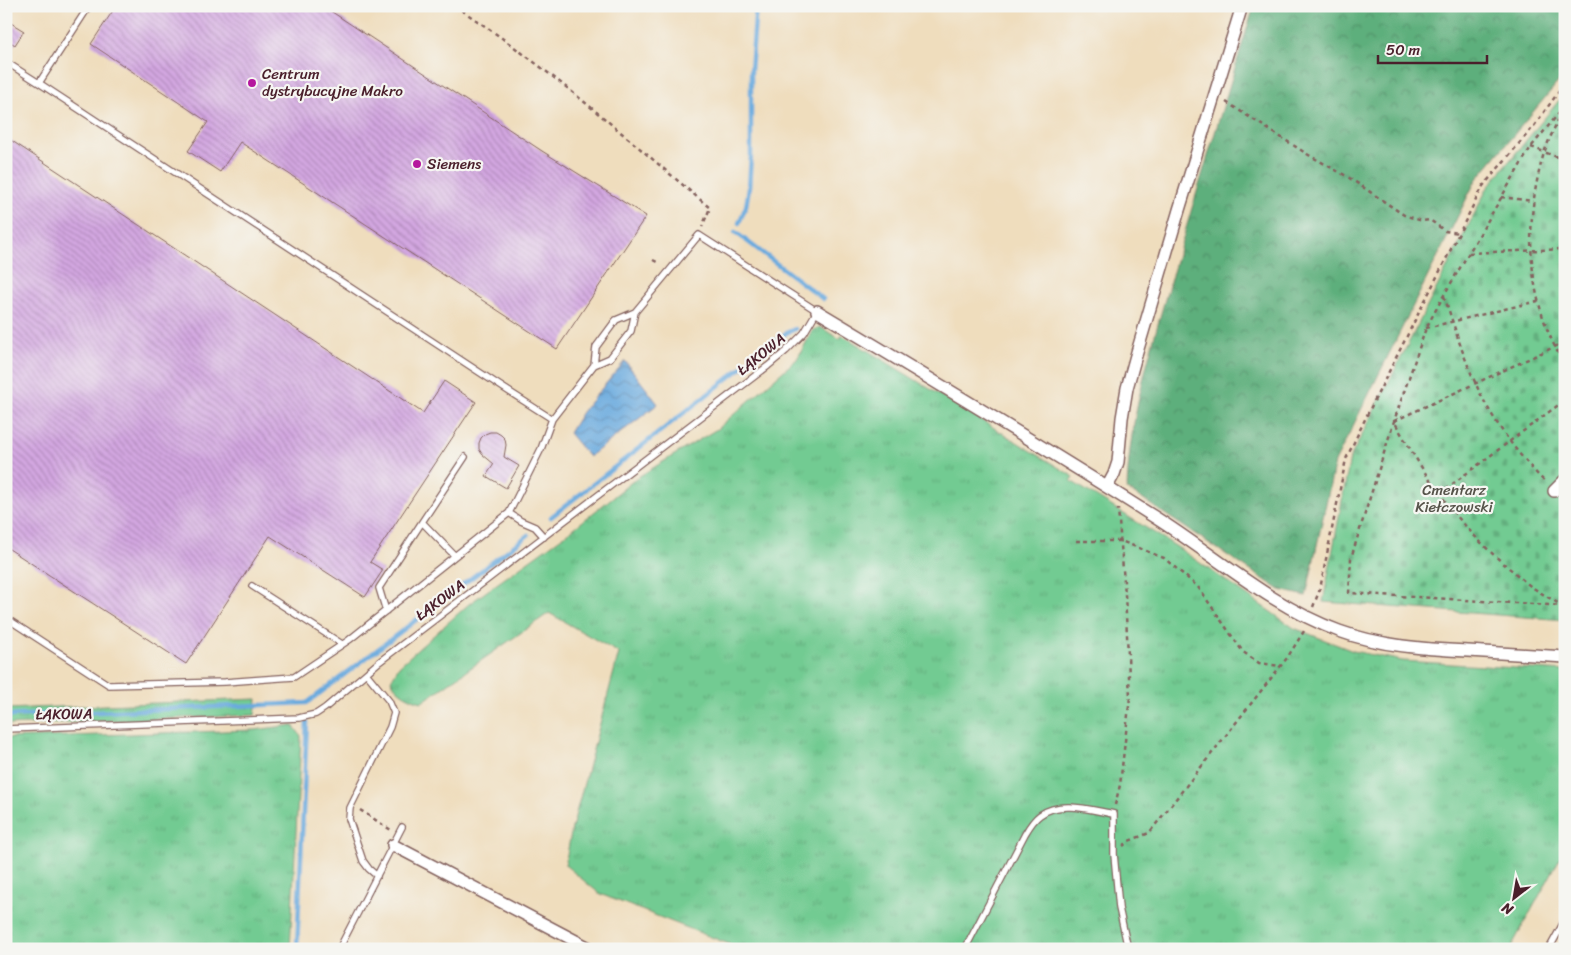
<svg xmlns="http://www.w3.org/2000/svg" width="1571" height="955" viewBox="0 0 1571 955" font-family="Sriracha,sans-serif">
  <defs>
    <pattern id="grass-tufts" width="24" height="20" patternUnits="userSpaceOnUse" patternTransform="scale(1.25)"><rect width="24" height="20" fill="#72cb92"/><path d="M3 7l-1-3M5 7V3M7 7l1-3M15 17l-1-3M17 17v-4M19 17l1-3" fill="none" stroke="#64ae7e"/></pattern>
    <pattern id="forest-crowns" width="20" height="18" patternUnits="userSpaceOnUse" patternTransform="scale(1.25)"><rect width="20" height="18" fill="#5daf7c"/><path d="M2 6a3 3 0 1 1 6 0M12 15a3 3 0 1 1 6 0" fill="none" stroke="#4f8e66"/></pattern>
    <pattern id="cemetery-stones" width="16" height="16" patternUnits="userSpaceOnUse" patternTransform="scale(1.25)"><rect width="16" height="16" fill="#72cb92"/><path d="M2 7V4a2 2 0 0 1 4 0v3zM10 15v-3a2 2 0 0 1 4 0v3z" fill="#64ae7e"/></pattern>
    <pattern id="water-waves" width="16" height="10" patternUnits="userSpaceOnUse" patternTransform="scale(1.25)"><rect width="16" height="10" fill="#6baade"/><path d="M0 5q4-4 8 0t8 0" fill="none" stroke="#5a8ab4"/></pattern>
    <pattern id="building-back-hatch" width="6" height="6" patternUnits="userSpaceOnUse" patternTransform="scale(1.25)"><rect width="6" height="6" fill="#d3a7e1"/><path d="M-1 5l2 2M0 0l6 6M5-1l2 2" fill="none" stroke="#ad87b7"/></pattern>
  </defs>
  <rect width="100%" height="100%" fill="#f6f6f2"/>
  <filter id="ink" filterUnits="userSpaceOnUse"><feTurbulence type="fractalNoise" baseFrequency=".02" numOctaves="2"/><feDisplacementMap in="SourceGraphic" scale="10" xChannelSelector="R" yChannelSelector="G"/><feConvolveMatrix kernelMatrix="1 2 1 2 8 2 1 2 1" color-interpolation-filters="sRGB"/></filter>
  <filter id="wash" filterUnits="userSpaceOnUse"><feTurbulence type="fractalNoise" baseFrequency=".0096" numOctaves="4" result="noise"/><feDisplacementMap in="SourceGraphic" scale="20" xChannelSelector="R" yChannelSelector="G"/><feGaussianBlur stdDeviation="1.12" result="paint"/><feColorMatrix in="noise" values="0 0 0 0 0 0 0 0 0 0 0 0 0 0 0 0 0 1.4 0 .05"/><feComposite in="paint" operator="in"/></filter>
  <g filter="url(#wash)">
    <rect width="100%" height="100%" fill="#efddbd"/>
    <path fill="url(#grass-tufts)" stroke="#5e755e" d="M820,327L840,339L842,335L1074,477L1071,481L1177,547L1294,628L1353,651L1403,661L1565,671V849L1510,949H742L600,894L565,865L572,828L619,653L549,613L422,702C410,699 396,692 391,680L399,666L469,604L573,529L638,477L717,429L797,359L813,330Z
      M257,699L255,715L6,725V709Z
      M293,725L301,736L290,949H6V738L255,730Z"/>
    <path fill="url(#forest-crowns)" stroke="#546754" d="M1254,6H1565V74L1476,180L1335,462L1306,596L1280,590L1127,489C1129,418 1151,349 1170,282C1197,189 1226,98 1254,6Z"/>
    <path fill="url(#cemetery-stones)" stroke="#5e755e" d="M1565,93V620L1323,602L1350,458L1488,187Z"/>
    <path fill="url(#water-waves)" stroke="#5a6484" d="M625,361L658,404L589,457L569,433L582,412Z"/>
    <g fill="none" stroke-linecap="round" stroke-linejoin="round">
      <path stroke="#6baade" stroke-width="4.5" d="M739,223L746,206L749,188L751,155V71L756,6
        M735,232L823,299
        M551,517L786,333L795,329
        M6,716L307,703L528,535
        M297,949L307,722"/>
    </g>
    <g id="blocks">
      <path fill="url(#building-back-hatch)" d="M116,6H323L542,151L646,216L557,349L240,142L220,172L188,151L208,122L91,44Z
        M6,20L24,31L15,45L6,39Z
        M6,137L423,413L444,381L476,402L370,562L383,570L365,597L270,536L186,664L6,547Z
        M490,432H496L501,435L505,439L506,445L504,457L519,466L506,488L486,476L494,464L482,454L479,449V443L481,438L485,434Z"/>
    </g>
  </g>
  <g filter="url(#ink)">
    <use href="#blocks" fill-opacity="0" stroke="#84625e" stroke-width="1"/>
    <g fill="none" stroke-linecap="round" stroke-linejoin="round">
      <g stroke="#84625e" stroke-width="8">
        <path id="lane" d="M89,6L39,83L502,387L552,419L594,365L610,358L631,331L635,312
          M6,62L39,83
          M422,522L465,457
          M544,537L535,527L521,521L509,513L541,449L552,419
          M252,586L342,644
          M386,611L379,588L422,522L455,556
          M6,618L109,685L225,682L294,677L349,640L509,513
          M366,673L389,701L394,713L390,727L350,808L349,819L363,861L369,869L377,876
          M6,729L299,718L316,714L325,708L379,662L768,366L786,351L804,333L817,311L699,235L635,312L616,320L596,347L594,365
          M339,949L402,827
          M965,949L1025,834C1029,827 1033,820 1040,815C1060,800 1091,810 1114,814V854L1119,908L1128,949
          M1549,949L1565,920"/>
      </g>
      <g stroke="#84625e" stroke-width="14">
        <path id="street" d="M817,311C931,379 1044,447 1156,518C1216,556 1271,606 1339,631C1380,646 1424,649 1468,651C1500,653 1532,655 1565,657
          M1107,487L1114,474L1118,462L1122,418L1127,388L1135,359L1179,210L1242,6
          M1554,491L1565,480
          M393,845L591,949"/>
      </g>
      <path stroke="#84625e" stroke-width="2.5" stroke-dasharray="4 4" stroke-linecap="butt" d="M455,6C545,64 628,139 710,208L702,227
        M1226,102L1307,154L1348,177L1404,215L1422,221L1430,220L1445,231L1459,233
        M1565,106L1531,147L1444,295L1426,328L1394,421L1351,558L1349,593L1565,606
        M1562,111C1556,125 1549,139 1544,153C1523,223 1526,302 1565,365
        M1531,147L1565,160
        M1501,197L1533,201
        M1469,253L1565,249
        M653,260L657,262
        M1444,296C1454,325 1462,354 1475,382C1491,419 1517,454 1545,482
        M1426,328L1538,301
        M1565,342L1394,421C1426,478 1458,526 1509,568C1517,574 1524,582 1532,587C1542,594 1552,599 1562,606L1565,601
        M1439,494L1565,400
        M1076,541H1121L1164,558L1198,587L1243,652L1259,663L1280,666
        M1313,607L1320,589L1346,459L1369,411L1483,186L1534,126L1565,83
        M1115,805L1120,785L1130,697L1125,594L1118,509
        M360,810L391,830
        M1123,846L1129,841L1149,833L1287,658L1306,628
        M551,949L553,942"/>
      <use href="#lane" stroke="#fff" stroke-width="5.5"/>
      <use href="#street" stroke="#fff" stroke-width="11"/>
    </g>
  </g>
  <g fill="#b5179e" stroke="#f6f6f2" stroke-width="2">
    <circle cx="252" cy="83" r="5"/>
    <circle cx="417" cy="164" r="5"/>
  </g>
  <g text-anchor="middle" stroke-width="4.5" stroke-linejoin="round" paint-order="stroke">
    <g font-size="15" fill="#4a1f2b" stroke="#f6f6f2" text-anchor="start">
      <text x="262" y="79">Centrum<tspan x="262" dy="17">dystrybucyjne Makro</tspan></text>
      <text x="427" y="169">Siemens</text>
    </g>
    <g font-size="15" fill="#4a1f2b" stroke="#f6f6f2">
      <text transform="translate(761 354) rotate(-39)" y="5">ŁĄKOWA</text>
      <text transform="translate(440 600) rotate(-37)" y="5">ŁĄKOWA</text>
      <text transform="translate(64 714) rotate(-1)" y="5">ŁĄKOWA</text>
    </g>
    <g font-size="15" fill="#56534a" stroke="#f6f6f2">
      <text x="1454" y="495">Cmentarz<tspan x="1454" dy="17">Kiełczowski</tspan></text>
    </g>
  </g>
  <rect width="1571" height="955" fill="none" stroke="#f6f6f2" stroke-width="25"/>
  <g transform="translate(1514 898) rotate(211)" stroke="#f6f6f2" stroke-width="4" paint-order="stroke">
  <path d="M0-4L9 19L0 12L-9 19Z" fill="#4a1f2b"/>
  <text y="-8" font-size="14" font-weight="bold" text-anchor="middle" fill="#4a1f2b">N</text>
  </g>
  <path d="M1378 55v8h109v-8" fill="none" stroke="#4a1f2b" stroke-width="2.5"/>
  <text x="1386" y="55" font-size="15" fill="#4a1f2b" stroke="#f6f6f2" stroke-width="4" paint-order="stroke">50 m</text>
</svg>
